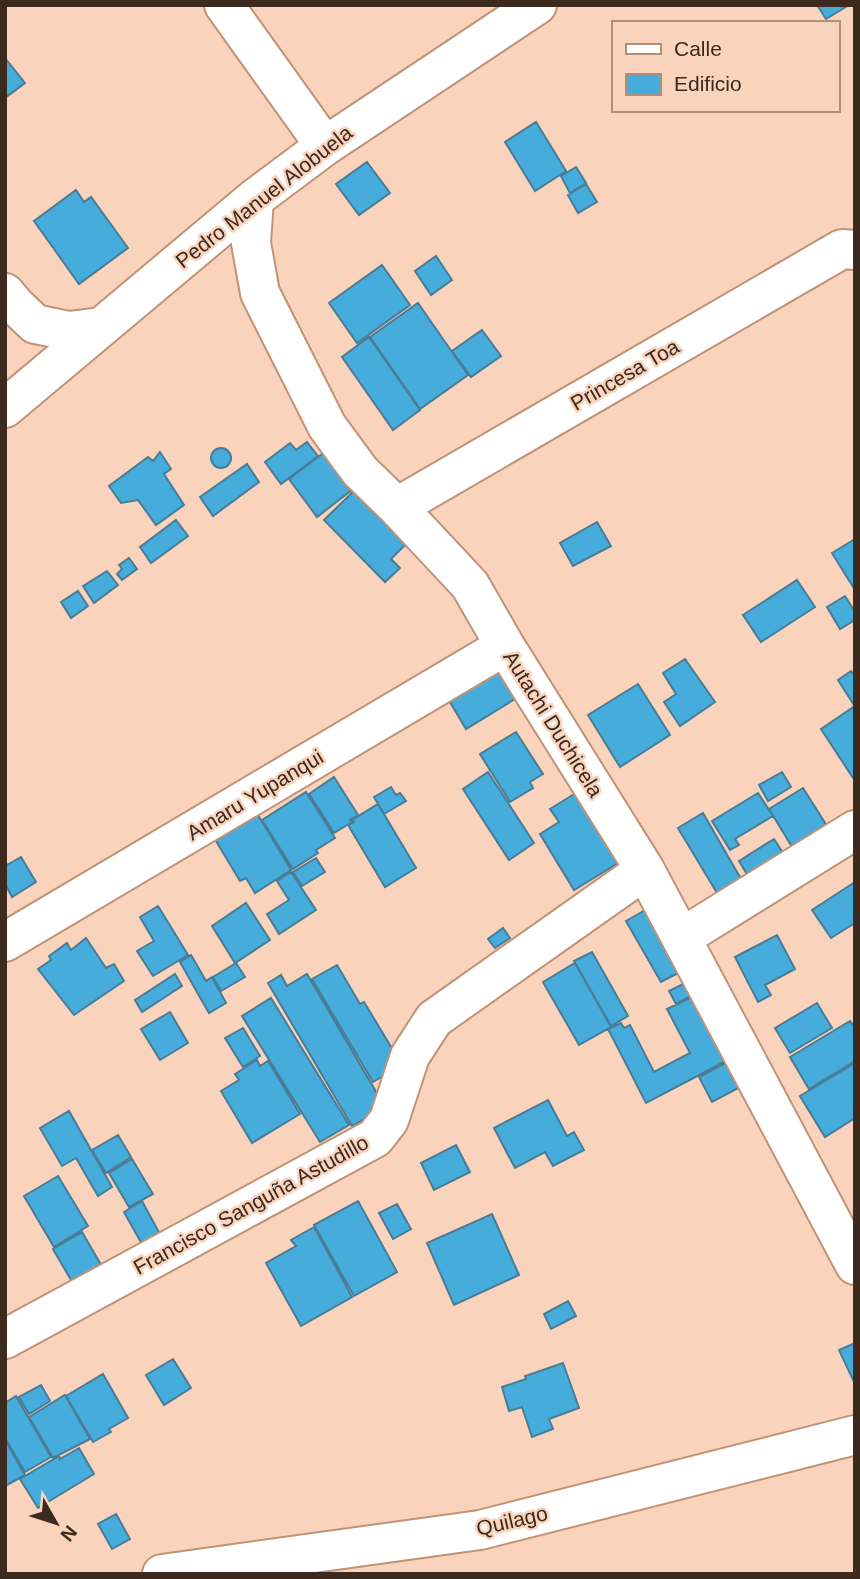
<svg xmlns="http://www.w3.org/2000/svg" width="860" height="1579" viewBox="0 0 860 1579" font-family="Helvetica,sans-serif">
  <rect width="100%" height="100%" fill="#fad3bc"/>
  <path fill="#46acdc" stroke="#497c96" stroke-width="2" d="M817,5H849L826,19Z
    M5,58L25,83L5,98Z
    M536,122L566,171L535,191L505,142Z
    M367,162L390,193L359,215L336,184Z
    M576,167L586,183L570,193L561,176Z
    M586,184L597,202L578,213L568,195Z
    M76,190L84,202L91,197L128,248L79,284L34,221Z
    M436,256L452,280L431,295L415,271Z
    M382,265L410,305L357,343L329,303Z
    M418,303L468,375L420,409L370,337Z
    M482,330L501,356L471,377L452,351Z
    M369,337L420,410L393,430L342,357Z
    M307,442L318,456L281,484L265,462L290,443L296,450Z
    M211 458a10 10 0 1 1 20 0a10 10 0 1 1-20 0Z
    M160,452L171,469L164,474L184,505L156,525L138,500L121,503L109,486L148,457L153,461Z
    M325,452L353,489L317,517L289,479Z
    M247,464L259,482L213,516L200,497Z
    M358,487L410,540L391,559L400,568L385,582L324,520Z
    M176,520L188,536L151,563L140,547Z
    M597,522L611,546L573,566L560,543Z
    M855,539V590L832,553Z
    M129,558L137,569L122,580L117,574L122,569L119,565Z
    M107,571L118,585L94,603L83,586Z
    M797,580L815,607L761,642L743,615Z
    M78,591L88,606L71,618L61,602Z
    M845,596L855,612V620L840,629L827,607Z
    M685,659L715,702L680,726L664,702L676,694L663,673Z
    M495,667L515,699L466,729L447,697Z
    M851,671L855,676L854,705L838,680Z
    M638,684L670,735L620,767L588,715Z
    M855,706V781L821,729Z
    M516,732L543,774L530,782L533,788L510,802L480,754Z
    M488,772L534,843L509,860L463,789Z
    M782,772L791,787L768,801L759,785Z
    M334,777L358,815L350,820L352,822L334,833L309,794Z
    M391,787L396,795L400,793L406,801L384,814L374,797Z
    M584,788L631,855L574,890L540,834L559,822L550,809Z
    M803,788L827,826L792,847L769,809Z
    M306,792L335,838L316,850L318,853L293,869L262,820Z
    M758,793L773,816L735,839L739,845L730,850L712,821Z
    M378,804L416,868L385,887L348,825L354,822L352,820Z
    M255,810L291,870L255,893L246,878L240,881L213,836Z
    M703,813L741,879L717,893L678,828Z
    M774,839L785,856L750,879L739,861Z
    M21,857L36,882L12,897L5,884V866Z
    M316,858L325,872L302,886L293,872Z
    M291,872L316,910L279,934L267,914L289,900L277,881Z
    M855,882V923L831,938L812,910Z
    M246,903L270,940L235,963L212,926Z
    M158,906L188,955L153,976L137,951L154,941L140,917Z
    M647,909L682,971L661,982L626,921Z
    M503,928L510,938L495,948L488,939Z
    M777,935L795,969L765,985L771,995L758,1002L735,957Z
    M86,938L106,968L114,964L124,981L74,1015L38,969L51,960L49,956L67,943L71,950Z
    M592,952L628,1016L611,1026L574,961Z
    M191,955L206,981L212,977L226,1003L209,1013L180,962Z
    M236,963L245,977L221,991L213,977Z
    M575,963L611,1027L579,1045L543,982Z
    M337,965L360,1004L364,1002L402,1065L373,1082L312,979Z
    M175,974L182,986L142,1012L135,1000Z
    M307,974L385,1107L352,1126L268,983L281,975L287,986Z
    M689,981L695,994L676,1004L669,991Z
    M694,996L728,1060L646,1103L608,1029L621,1023L624,1028L630,1025L654,1072L690,1053L667,1009Z
    M271,998L349,1125L320,1142L242,1016Z
    M817,1003L832,1028L790,1053L775,1028Z
    M170,1012L188,1043L160,1060L141,1029Z
    M850,1021L855,1028V1061L809,1089L790,1057Z
    M243,1028L260,1056L243,1067L225,1038Z
    M257,1060L260,1066L268,1061L300,1114L252,1143L221,1091L239,1080L235,1074Z
    M729,1061L742,1086L712,1102L699,1077Z
    M855,1063V1118L825,1137L800,1096Z
    M548,1100L567,1136L574,1132L584,1150L553,1166L545,1152L515,1168L494,1128Z
    M69,1111L112,1187L98,1196L76,1158L62,1166L40,1128Z
    M118,1135L131,1157L106,1173L92,1150Z
    M456,1145L470,1172L434,1190L421,1163Z
    M132,1159L153,1194L129,1207L109,1173Z
    M58,1176L88,1226L54,1247L24,1196Z
    M142,1201L161,1236L143,1246L124,1212Z
    M358,1201L397,1272L354,1296L314,1225Z
    M397,1204L411,1229L393,1239L379,1213Z
    M492,1214L519,1275L454,1305L427,1243Z
    M314,1227L352,1297L301,1326L266,1263L296,1246L291,1240Z
    M82,1232L104,1270L75,1287L53,1249Z
    M568,1301L576,1316L551,1329L544,1314Z
    M855,1343V1384L839,1350Z
    M173,1359L191,1388L164,1405L146,1375Z
    M563,1363L579,1408L549,1419L553,1429L532,1437L522,1407L509,1411L502,1387L526,1379L525,1376Z
    M103,1374L128,1418L109,1429L111,1432L93,1442L66,1396Z
    M41,1385L50,1401L29,1414L19,1397Z
    M65,1395L90,1439L53,1458L29,1417Z
    M16,1396L51,1457L25,1472L5,1438V1403Z
    M5,1440L25,1475L5,1486Z
    M79,1448L94,1474L38,1508L20,1479L59,1456L60,1459Z
    M116,1514L130,1539L112,1549L98,1524Z"/>
  <g fill="none" stroke-linecap="round" stroke-linejoin="round">
    <g stroke="#c09377" stroke-width="42">
      <path id="minor" d="M224,5L325,146
        M254,199L251,243L260,293L327,426L360,471L397,507L470,585L505,646L645,870L855,1265
        M5,293L15,305L35,324L69,331L101,327
        M5,408L254,199L325,146L537,5
        M397,507L842,249L855,250
        M681,938L855,830
        M5,942L505,646
        M5,1339L375,1138L389,1120L410,1056L434,1019L645,870
        M162,1574L480,1530L855,1435"/>
    </g>
    <use href="#minor" stroke="#fff" stroke-width="38"/>
  </g>
  <g text-anchor="middle" stroke-width="5" stroke-linejoin="round" paint-order="stroke">
    <g font-size="21" fill="#3c2a1f" stroke="#fad3bc">
      <text transform="translate(264 197) rotate(-38)" y="7">Pedro Manuel Alobuela</text>
      <text transform="translate(625 375) rotate(-30)" y="7">Princesa Toa</text>
      <text transform="translate(553 724) rotate(58)" y="7">Autachi Duchicela</text>
      <text transform="translate(255 795) rotate(-31)" y="7">Amaru Yupanqui</text>
      <text transform="translate(251 1205) rotate(-29)" y="7">Francisco Sanguña Astudillo</text>
      <text transform="translate(512 1521) rotate(-13)" y="7">Quilago</text>
    </g>
  </g>
  <rect width="860" height="1579" fill="none" stroke="#3c2a1f" stroke-width="14"/>
  <rect x="612" y="21" width="228" height="91" fill="#fad3bc" stroke="#ae8f7d" stroke-width="2"/>
  <rect x="626" y="44" width="35" height="10" fill="#ffffff" stroke="#ae8f7d" stroke-width="2"/>
  <text x="674" y="56" font-size="21" fill="#3c2a1f">Calle</text>
  <rect x="626" y="74" width="35" height="21" fill="#46acdc" stroke="#ae8f7d" stroke-width="2"/>
  <text x="674" y="91" font-size="21" fill="#3c2a1f">Edificio</text>
  <g transform="translate(56 1523) rotate(129)" stroke="#fad3bc" stroke-width="5" paint-order="stroke">
  <path d="M0-5L12 26L0 18L-12 26Z" fill="#3c2a1f"/>
  <text y="-10" font-size="19" font-weight="bold" text-anchor="middle" fill="#3c2a1f">N</text>
  </g>
</svg>
